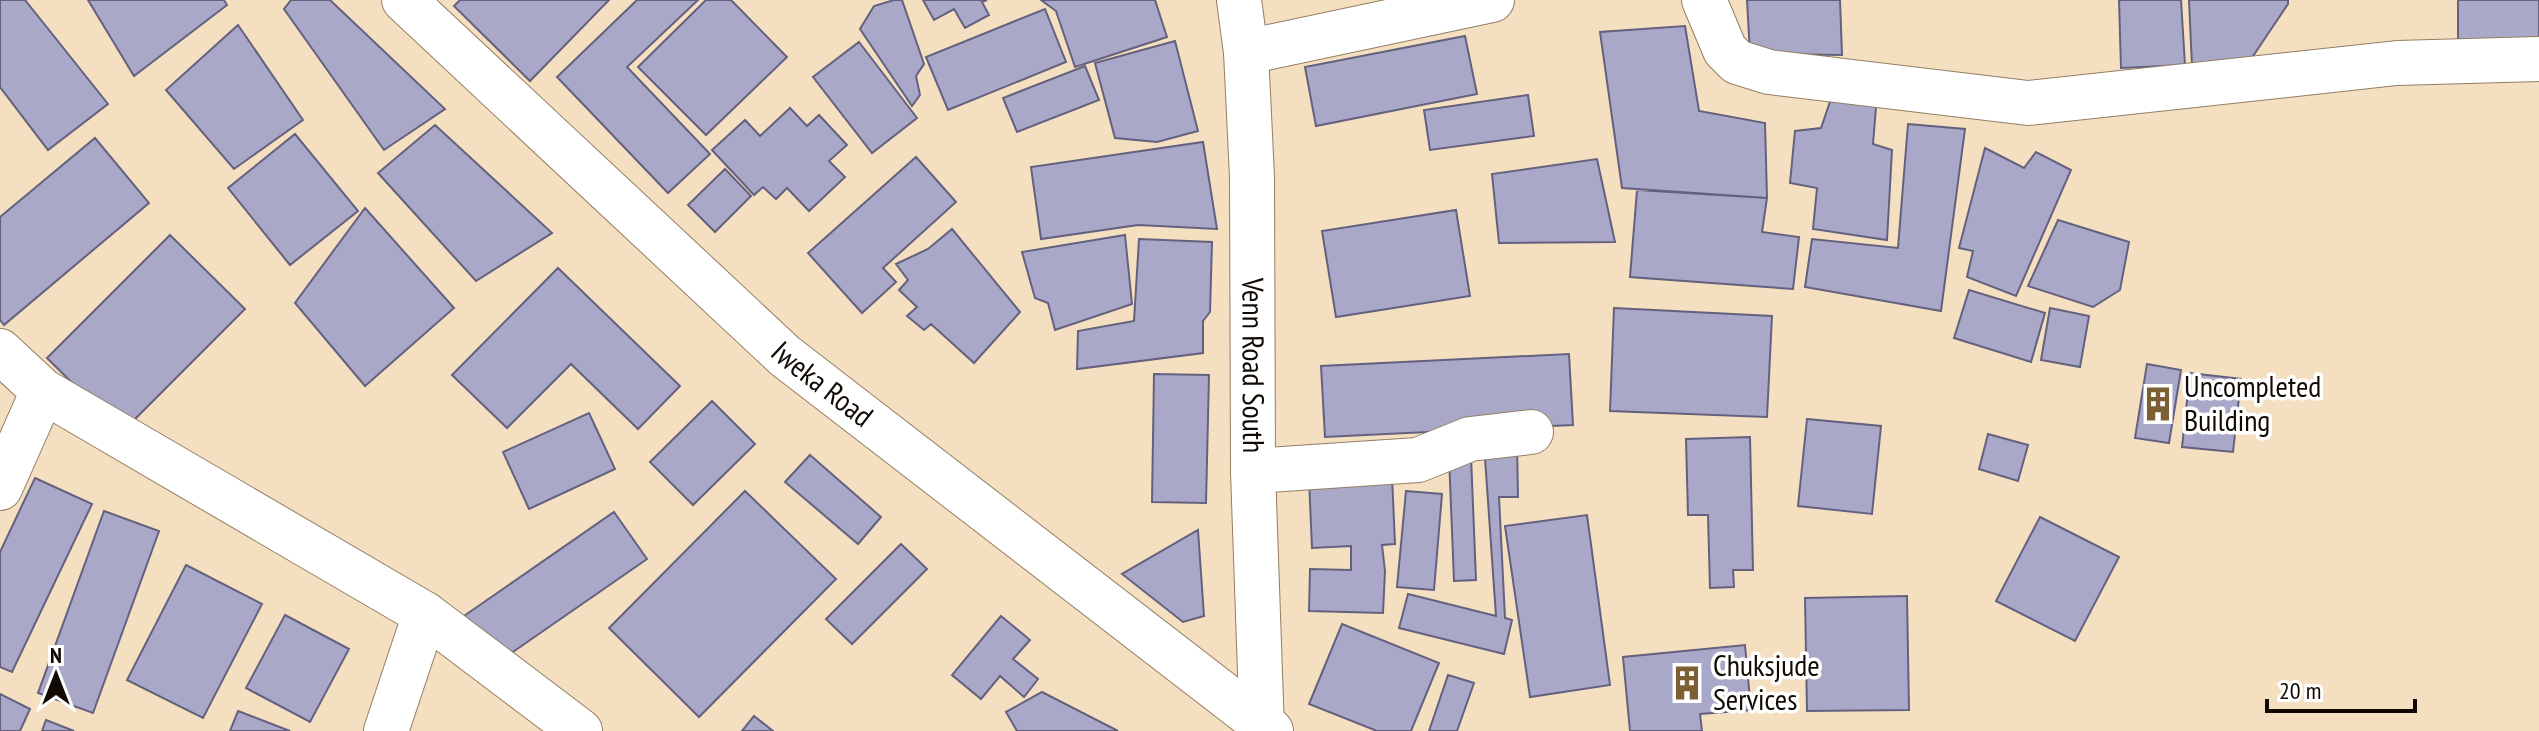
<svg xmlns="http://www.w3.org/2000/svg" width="2539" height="731" viewBox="0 0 2539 731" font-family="'PT Sans Narrow',sans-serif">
  <rect width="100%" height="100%" fill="#f5dfc1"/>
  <path fill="#aaa8c8" stroke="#64617e" stroke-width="2" d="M0,0H25L108,104L48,150L0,87Z
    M88,0H224L227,5L134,76Z
    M291,0H330L445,109L384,150L284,9Z
    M460,0H609L530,81L454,6Z
    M637,0H698L627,67L710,154L668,193L557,77Z
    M706,0H731L787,57L706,135L638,67Z
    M894,0H902L924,64L916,76L920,95L912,106L860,29L874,6Z
    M923,0H987L982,2L989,15L965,28L954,9L934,20Z
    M1041,0H1155L1167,37L1075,67L1056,11Z
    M1747,0H1840L1842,55L1750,54Z
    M2119,0H2181L2185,65L2121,68Z
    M2189,0H2288V4L2247,65L2192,66Z
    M2458,0H2539V42L2458,39Z
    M1045,9L1066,62L948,110L926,57Z
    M238,25L303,120L234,169L166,90Z
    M1685,26L1699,111L1765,123L1767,198L1622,188L1600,32Z
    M1465,36L1477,94L1316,126L1305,67Z
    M1175,41L1198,131L1157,142L1115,138L1095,63Z
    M859,42L917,118L872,153L813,77Z
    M1085,66L1099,100L1017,132L1003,98Z
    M1833,93L1876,107L1873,144L1892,150L1887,240L1813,229L1817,188L1790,183L1795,131L1821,128Z
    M1528,95L1534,136L1430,150L1424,110Z
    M790,108L807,126L819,115L847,145L829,161L845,177L809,211L787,188L776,199L763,187L754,195L712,150L745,120L760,136Z
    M1908,124L1965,129L1941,311L1805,287L1812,239L1898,248Z
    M435,125L552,233L476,281L378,173Z
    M295,134L358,211L290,265L228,188Z
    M95,138L149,203L4,325L0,320V217Z
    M1203,142L1217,229L1138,225L1041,239L1031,167Z
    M1985,148L2024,168L2036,152L2071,170L2016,296L1967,277L1973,251L1959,248Z
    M916,157L956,202L883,268L896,282L862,313L808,253Z
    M1597,159L1615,242L1499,243L1492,174Z
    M725,169L751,196L715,232L688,205Z
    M1637,190L1767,198L1762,232L1799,237L1793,289L1630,277Z
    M365,208L454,308L365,386L295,303Z
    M1456,210L1470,296L1336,317L1322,231Z
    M2058,220L2129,242L2120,290L2093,307L2028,286Z
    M952,229L1020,312L974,363L931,324L924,330L907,316L917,307L899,290L908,280L896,264L928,249Z
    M170,235L245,309L122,432L47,358Z
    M1125,235L1132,304L1055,330L1048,303L1035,298L1022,252Z
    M1139,239L1212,242L1210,312L1203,321V353L1077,369L1078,331L1134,321Z
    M558,268L680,386L638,429L571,364L507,428L452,375Z
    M1969,290L2045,313L2031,362L1954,338Z
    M1614,308L1772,316L1767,417L1610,411Z
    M2050,308L2089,316L2080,367L2041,360Z
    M1569,354L1573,425L1325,437L1321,366Z
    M2147,364L2181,370L2169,443L2135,438Z
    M2190,373L2241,379L2233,452L2182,447Z
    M1154,374L1209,375L1206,503L1152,502Z
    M712,401L755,444L693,505L650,462Z
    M589,413L615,469L529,509L503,452Z
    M1807,419L1881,426L1872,514L1798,506Z
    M1988,434L2028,445L2018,481L1979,469Z
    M1750,437L1753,570H1733L1734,587L1710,588L1708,515H1688L1686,439Z
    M1517,443L1518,497H1499L1505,618L1512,620L1504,654L1399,628L1408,594L1496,616L1484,444Z
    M810,455L881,517L858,544L785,482Z
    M1449,456H1471L1476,580L1454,581Z
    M1392,476L1395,544L1382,545L1385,571L1383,613L1309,611L1310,569L1351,570V546L1312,548L1309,479Z
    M35,478L92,504L12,672L0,667V552Z
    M745,491L836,579L699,717L609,628Z
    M1406,491L1442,494L1434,590L1397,587Z
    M104,511L159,531L93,713L38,693Z
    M614,512L647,559L497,663L464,616Z
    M1587,515L1610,685L1530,697L1505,526Z
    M2040,517L2119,557L2075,641L1996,601Z
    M1198,530L1204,616L1183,622L1122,574Z
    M901,544L927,569L852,644L826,619Z
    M186,565L262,604L203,718L127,680Z
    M1907,596L1909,710L1807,711L1805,598Z
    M285,615L349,649L310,722L246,688Z
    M1001,616L1030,640L1013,659L1038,679L1024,697L1000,676L981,699L952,675Z
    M1342,624L1439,663L1411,731H1377L1309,704Z
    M1745,645L1751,710L1700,714L1702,731H1630L1623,657Z
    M1448,675L1474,683L1457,731H1429Z
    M1042,692L1118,731H1017L1006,712Z
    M0,694L30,709L20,731H0Z
    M238,711L290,731H230Z
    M754,716L773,731H742Z
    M46,720L74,731H42Z"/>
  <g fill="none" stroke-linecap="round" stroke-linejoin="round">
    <g stroke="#927e63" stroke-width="46">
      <g id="street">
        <path id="s1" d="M1239,0L1246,52L1252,177L1253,471L1262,731"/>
        <path d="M1704,0L1725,50L1737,62L1769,72L2028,103L2397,63L2539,59"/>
        <path d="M1246,52L1492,0"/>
        <path d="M0,351L43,391L425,614L580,731"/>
        <path d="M1253,471L1418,460L1470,439L1531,432"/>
        <path d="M0,488L43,391"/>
        <path d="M386,731L425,614"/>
      </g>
    </g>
    <g stroke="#927e63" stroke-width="46">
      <g id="secondary">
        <path id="s2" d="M404,0L785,356L1271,731"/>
      </g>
    </g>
    <use href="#street" stroke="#fff" stroke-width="44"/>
    <use href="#secondary" stroke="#fff" stroke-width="44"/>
  </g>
  <defs>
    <g id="building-bare" transform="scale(2.76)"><path d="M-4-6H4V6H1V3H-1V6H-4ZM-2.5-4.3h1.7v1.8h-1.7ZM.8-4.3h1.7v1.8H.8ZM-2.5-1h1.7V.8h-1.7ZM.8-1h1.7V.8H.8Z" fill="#7c5f33" stroke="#fff" stroke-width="2.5" paint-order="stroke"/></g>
  </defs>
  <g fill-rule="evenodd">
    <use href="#building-bare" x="2158" y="404"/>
    <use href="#building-bare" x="1687" y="683"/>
  </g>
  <g text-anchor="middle" stroke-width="7" stroke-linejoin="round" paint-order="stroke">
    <g font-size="30" fill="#110a03" stroke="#fff">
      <text dy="10" stroke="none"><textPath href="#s1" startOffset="366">Venn Road South</textPath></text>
      <text dy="10" stroke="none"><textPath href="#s2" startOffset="568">Iweka Road</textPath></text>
    </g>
    <g font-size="30" fill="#110a03" stroke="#fff" text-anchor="start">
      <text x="2184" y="397">Uncompleted<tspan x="2184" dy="34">Building</tspan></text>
      <text x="1713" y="676">Chuksjude<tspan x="1713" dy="34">Services</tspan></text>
    </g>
  </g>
  <g transform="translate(56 675)" stroke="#ffffff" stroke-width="6" paint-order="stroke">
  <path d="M0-6L14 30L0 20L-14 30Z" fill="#110a03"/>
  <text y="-12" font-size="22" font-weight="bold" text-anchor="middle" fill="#110a03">N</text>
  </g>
  <path d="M2267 699v12h148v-12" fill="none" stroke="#110a03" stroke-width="4"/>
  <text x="2279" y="699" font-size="24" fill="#110a03" stroke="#ffffff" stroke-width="6" paint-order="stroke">20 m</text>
</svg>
